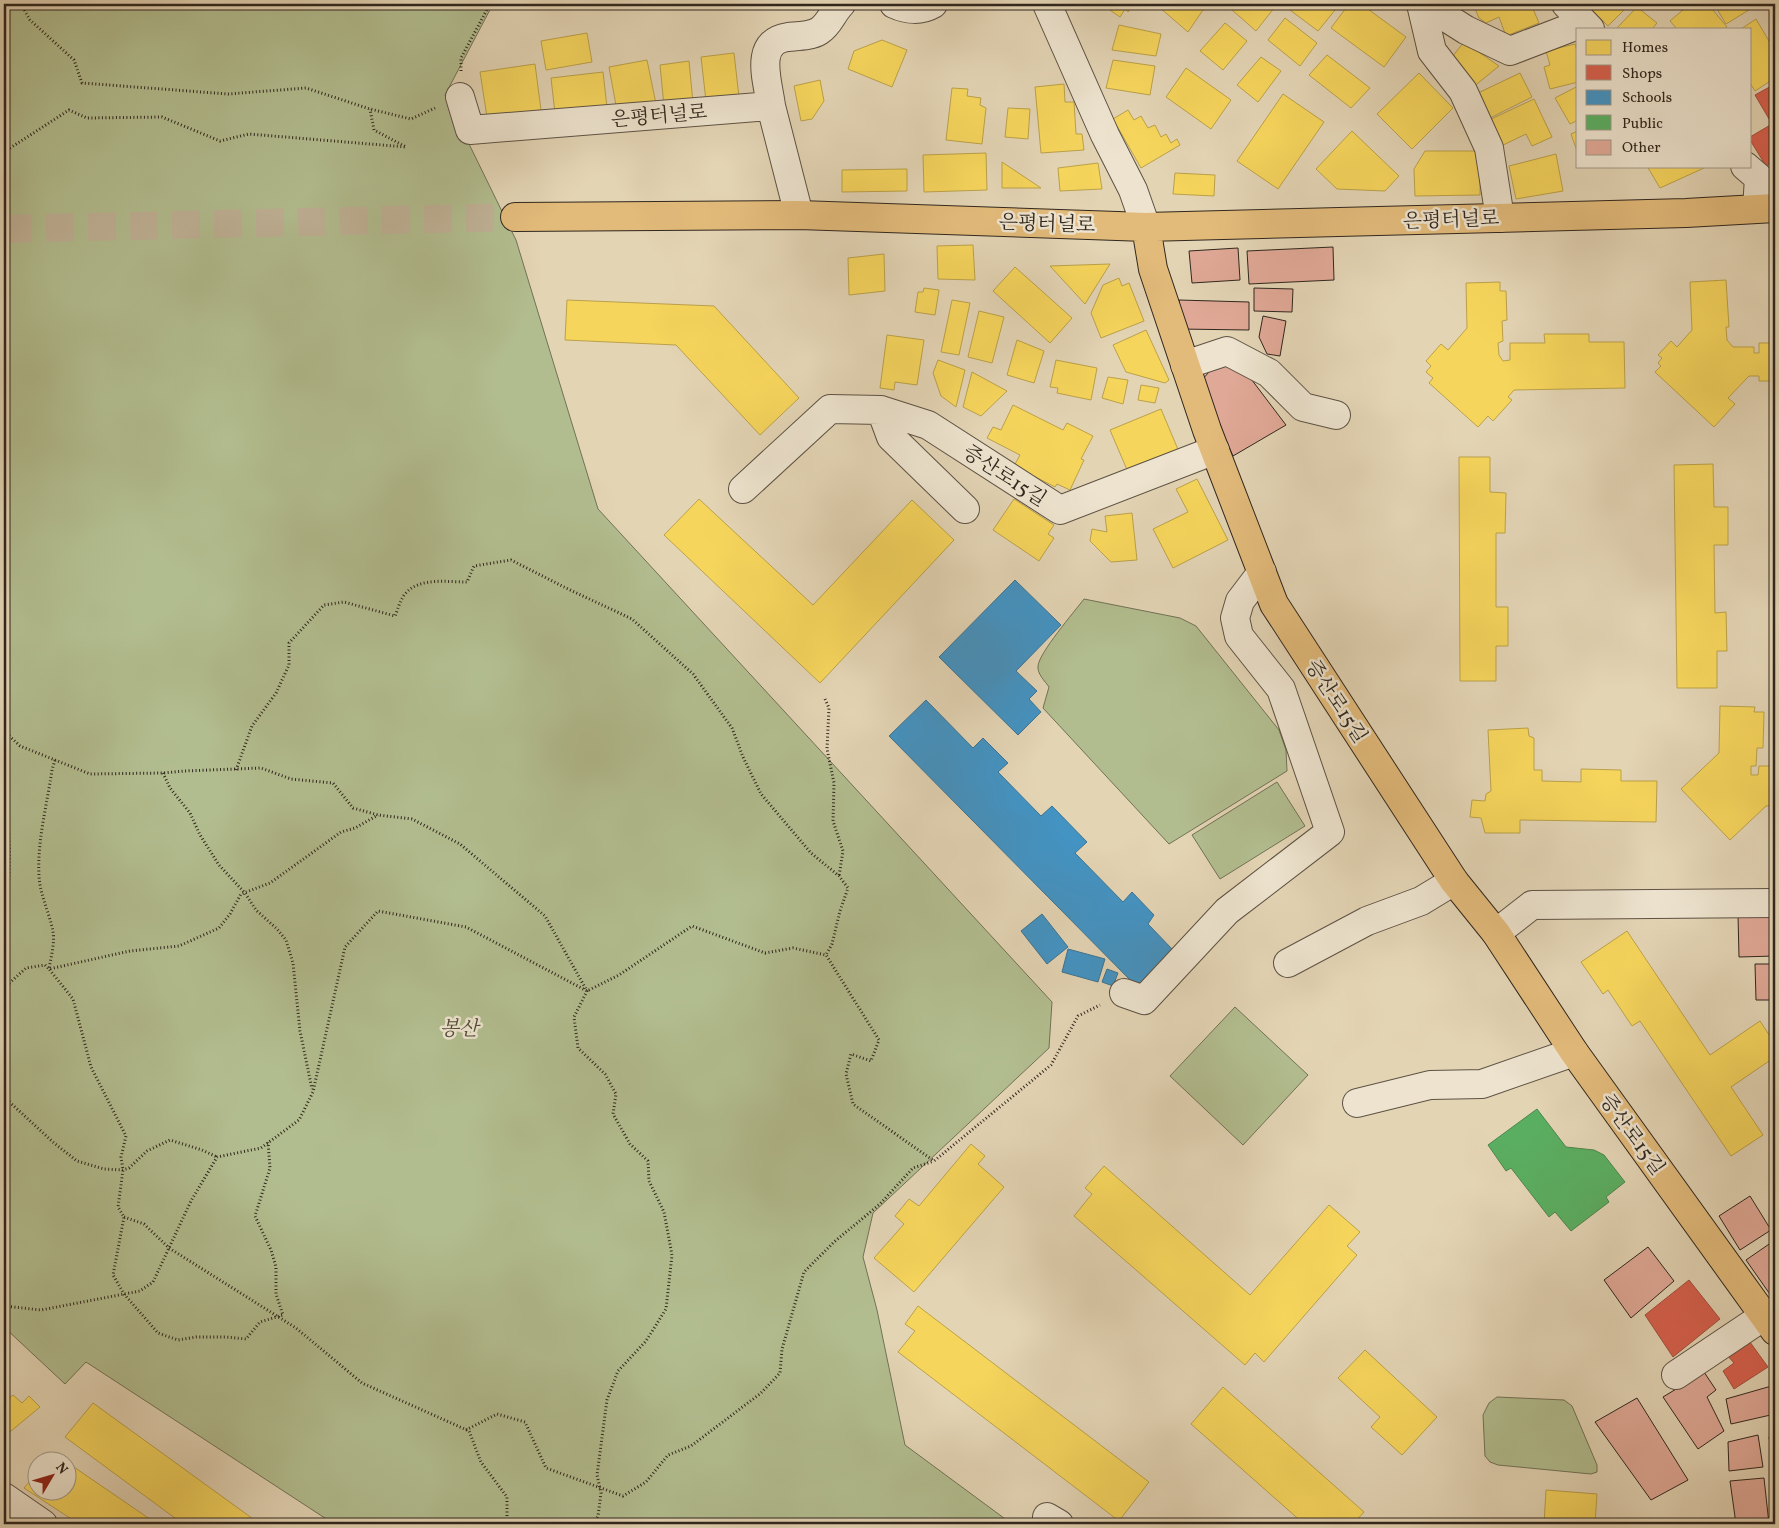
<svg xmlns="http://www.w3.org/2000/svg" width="1779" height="1528" font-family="Vollkorn,'Noto Serif KR',serif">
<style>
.green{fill:#b2bd8f;stroke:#717256}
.homes{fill:#f6d55c;stroke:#bba149}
.shops{fill:#d6604d;stroke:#a44f3f}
.schools{fill:#4393c3;stroke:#3d7392}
.public{fill:#5aae61;stroke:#4d864d}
.building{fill:#e0a896;stroke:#30271e}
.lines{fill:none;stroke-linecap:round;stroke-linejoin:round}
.major-tunnel{stroke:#bfb196;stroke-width:28;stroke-dasharray:28 14;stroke-linecap:butt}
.minor-casing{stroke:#5d5244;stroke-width:30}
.major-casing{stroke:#30271e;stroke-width:30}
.path{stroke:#30271e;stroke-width:3;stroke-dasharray:1 2.5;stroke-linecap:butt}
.minor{stroke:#ede3ce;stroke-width:28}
.major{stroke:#e2ba7a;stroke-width:28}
.labels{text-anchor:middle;stroke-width:5;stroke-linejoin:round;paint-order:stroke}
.street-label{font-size:20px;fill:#30271e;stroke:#ede3ce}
.park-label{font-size:20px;font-style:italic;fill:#504c3a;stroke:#ede3ce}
</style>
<rect width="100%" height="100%" fill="#e3d4b4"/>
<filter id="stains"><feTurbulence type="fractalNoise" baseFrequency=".004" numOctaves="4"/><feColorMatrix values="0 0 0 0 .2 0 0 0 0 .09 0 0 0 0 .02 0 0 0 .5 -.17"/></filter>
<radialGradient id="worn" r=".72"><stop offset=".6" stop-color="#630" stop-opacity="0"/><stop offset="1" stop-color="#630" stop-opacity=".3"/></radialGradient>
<!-- green -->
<path class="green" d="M4 4H493L445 95 516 240 598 509 1052 1002 1049 1048 873 1213 863 1257 877 1310 905 1445 1012 1524H334L86 1362 65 1384 4 1327Z
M1084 599 1180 618 1196 626 1279 730 1286 750 1287 771 1169 844 1043 708 1049 687C1045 681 1037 674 1038 666 1039 653 1074 612 1084 599Z
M1277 782 1305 826 1220 879 1192 835Z
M1235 1007 1308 1075 1243 1145 1170 1076Z
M1497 1397 1564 1400 1572 1406 1597 1465V1472L1591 1474 1498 1465 1490 1462 1485 1456 1483 1415 1489 1403Z"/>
<!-- homes -->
<path class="homes" d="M1101 4H1134L1128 12 1125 9 1120 17Z
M1161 4H1207L1188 32 1159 7Z
M1236 4H1268L1274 8 1256 31 1231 9Z
M1294 4H1340L1318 31 1290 10Z
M1349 4H1361L1406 37 1384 67 1331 28Z
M1467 4H1531L1539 23 1506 36 1499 17 1486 23 1479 18 1473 4Z
M1586 4H1630L1608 26Z
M1690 4H1708L1727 27 1724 29H1677L1670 21Z
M1714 4H1756L1757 5 1726 24Z
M1637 7 1657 23 1652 29H1616Z
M1285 18 1317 43 1300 66 1268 40Z
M1756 19 1775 51V78L1755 91 1750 83V29H1741Z
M1225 23 1247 41 1223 70 1200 51Z
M1119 25 1161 34 1156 56 1112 50Z
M587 33 592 62 546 70 541 41Z
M882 40 907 50 892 87 848 69 854 51Z
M1464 42 1499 66 1472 88 1452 57Z
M1575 44 1578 55V82L1550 89 1544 67 1550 65 1546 51Z
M734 53 739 97 706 101 701 57Z
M1327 55 1370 88 1351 108 1309 75Z
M1261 57 1281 71 1258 102 1237 85Z
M647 60 656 104 617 111 609 67Z
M1113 60 1155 66 1150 95 1106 88Z
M689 61 693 103 664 106 660 65Z
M535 64 541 110 487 117 480 72Z
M1186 68 1231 100 1211 129 1166 97Z
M603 72 607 107 555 113 551 78Z
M1419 73 1453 108 1412 149 1377 114Z
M1520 73 1532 97 1490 118 1478 93Z
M820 80 824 101 812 119 801 121 794 86Z
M1064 84 1065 102H1074L1076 134H1082L1084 150 1041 153 1035 87Z
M1578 86V120L1570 124 1555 98Z
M952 88 968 89 967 96 981 98 980 105 986 108 982 144 946 140Z
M1283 94 1324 122 1278 189 1237 161Z
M1534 99 1552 137 1532 146 1526 134 1501 146 1489 120Z
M1008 108 1030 109 1028 139 1005 137Z
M1128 110 1134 120 1141 116 1148 128 1155 125 1161 137 1166 134 1171 143 1177 139 1180 145 1141 168 1113 119Z
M1352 131 1399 176 1385 191 1337 189 1316 169Z
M1578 131V154L1571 134Z
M1425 151H1480V195L1415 196 1414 169Z
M986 153 987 190 924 192 923 155Z
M1556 154 1563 191 1516 199 1509 166Z
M1002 162 1041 188H1002Z
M1098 163 1102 189 1060 191 1058 168Z
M1647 166H1703L1704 168 1660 188Z
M907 169V191L842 192V170Z
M1175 173 1215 175 1214 196 1173 194Z
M973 245 975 280 938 279 937 246Z
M884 254 885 291 849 295 848 258Z
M1110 264 1085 304 1050 266Z
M1015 267 1072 318 1050 343 993 291Z
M1119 278 1122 286 1129 283 1144 321 1101 338 1091 313 1103 285Z
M1726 280 1729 327H1726L1727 340 1733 347H1754V353H1759V343H1775V381H1759V376H1749L1728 398 1735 404 1714 427 1655 372 1661 366 1658 363 1662 358 1658 355 1671 341 1677 347 1692 330 1690 282Z
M1500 282V291H1506L1507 320 1502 321 1503 341 1498 343 1499 355 1503 361 1510 360V343H1545L1544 334H1589V342H1624L1625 388 1514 390 1508 397 1512 400 1493 421 1488 416 1478 427 1429 383 1433 378 1426 372 1431 366 1426 361 1441 344 1448 350 1467 328 1466 283Z
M924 288 939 290 935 315 915 312 918 292H923Z
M567 300 714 306 799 398 760 435 676 345 565 340Z
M952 300 970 303 959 355 941 352Z
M979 311 1004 317 992 363 968 357Z
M1146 330 1169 380 1165 383 1126 372 1113 345Z
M887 335 924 340 917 385 895 382 894 390 880 388Z
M1017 340 1044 351 1034 383 1007 375Z
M938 360 965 370 956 407 941 396 933 373Z
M1056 360 1097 368 1091 400 1057 393 1058 388 1050 387Z
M972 372 1007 391 981 416 963 407Z
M1108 377 1128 380 1123 404 1102 398Z
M1141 385 1159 388 1155 403 1138 400Z
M1013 405 1063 430 1067 423 1093 436 1081 459 1084 460 1070 490 1057 484 1055 487 1014 466 1020 455 987 438 993 427 1001 430Z
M1161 409 1182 459 1131 479 1110 430Z
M1459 457H1490V492L1506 493 1505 533H1496V607H1508V646H1496V681H1460Z
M1713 464 1714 507H1728V545H1714L1715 613 1726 612 1727 651H1717V688H1677L1674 465Z
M1197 479 1228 540 1173 568 1153 529 1188 512 1176 489Z
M699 499 813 605 912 500 954 540 820 683 664 535Z
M1014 499 1054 525 1048 534 1054 538 1039 561 993 530Z
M1132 513 1137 560 1111 562 1090 541 1092 529 1107 532 1105 516Z
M1720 706 1755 707 1754 712H1764L1763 748H1757L1756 766H1751V775H1758L1759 766H1775V806H1766L1730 840 1681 789 1719 753Z
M1528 728 1529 736 1534 738V770H1542V781L1581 782V769L1621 770V781H1657L1656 822 1520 820V833H1485L1481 818 1470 817 1472 800 1485 801 1486 794 1491 791 1488 730Z
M1627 931 1710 1055 1760 1021 1775 1044V1057L1731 1087 1763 1135 1731 1156 1640 1021 1632 1026 1608 990 1603 994 1581 962Z
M971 1144 985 1156 978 1164 1004 1187 914 1292 874 1258 904 1224 895 1216 909 1199 919 1206Z
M1104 1166 1250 1295 1329 1205 1360 1232 1347 1246 1357 1255 1264 1362 1255 1353 1245 1365 1074 1216 1092 1194 1085 1188Z
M918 1306 1149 1482 1119 1521 898 1352 915 1331 905 1324Z
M1365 1350 1437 1417 1402 1455 1371 1427 1380 1417 1338 1378Z
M1223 1387 1364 1512 1353 1524H1304L1191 1424Z
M4 1394 8 1399 13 1395 22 1403 29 1396 40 1407 5 1436Z
M93 1403 260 1524H183L65 1437Z
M53 1453 64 1460H47Z
M68 1463 157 1524H79L24 1488 38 1472V1490H68Z
M1546 1490 1597 1494 1595 1524H1544Z"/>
<!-- shops -->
<path class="shops" d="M1775 84V161L1766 166 1750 140V137L1772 124 1755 95Z
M1689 1280 1720 1319 1673 1357 1645 1315Z
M1747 1338 1768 1367 1734 1389 1723 1371 1734 1363 1726 1354Z"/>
<!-- schools -->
<path class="schools" d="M1015 580 1061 625 1016 671 1037 691 1029 699 1041 712 1018 735 939 657Z
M926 700 973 748 983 738 1008 763 998 772 1041 816 1052 806 1087 842 1075 853 1123 902 1132 892 1154 915 1148 924 1173 950 1138 988 889 736Z
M1042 914 1068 947 1047 964 1021 931Z
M1068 949 1105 959 1098 982 1062 972Z
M1107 969 1118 973 1113 986 1102 982Z"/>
<!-- public -->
<path class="public" d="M1537 1109 1566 1147 1594 1150 1604 1155 1625 1182 1606 1197 1609 1202 1571 1231 1555 1212 1549 1217 1511 1168 1506 1171 1488 1145Z"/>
<!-- building -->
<path class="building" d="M1333 247 1334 280 1249 284 1247 251Z
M1238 248 1240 280 1192 283 1189 251Z
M1254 288 1293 289 1292 312 1254 311Z
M1179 300 1249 302V330L1179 329Z
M1263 316 1286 321 1280 356 1267 354 1259 337Z
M1218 362 1242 367 1286 425 1233 456 1200 382Z
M1775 913V956L1739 957 1738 915Z
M1755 964H1775V1000H1756Z
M1750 1196 1771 1230 1740 1250 1719 1216Z
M1775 1240V1299L1774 1300 1746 1260Z
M1648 1247 1674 1281 1631 1318 1604 1280Z
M1704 1372 1716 1390 1707 1397 1724 1431 1698 1449 1663 1397Z
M1775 1385V1414L1731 1424 1726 1399Z
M1637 1398 1688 1480 1651 1500 1595 1422Z
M1758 1435 1763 1467 1729 1471 1728 1442Z
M1775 1435V1465H1773L1769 1437Z
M1764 1478 1769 1524H1736L1730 1481Z"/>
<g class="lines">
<!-- major-tunnel -->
<path class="major-tunnel" d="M4 229 515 217"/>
<defs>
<path id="minor" d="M894 4C907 10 921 11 933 4
M1047 4 1105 135 1133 190 1146 227
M1421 4 1432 51 1463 91 1489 148 1500 218
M1425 4 1466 30 1510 51 1583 23
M1566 4 1590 29
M460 97 470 130 771 106 799 215
M771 106C768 81 753 42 788 37 798 36 811 36 819 31 830 24 832 13 841 4
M1745 166 1759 178 1757 208
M1185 365 1227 351 1269 373 1303 407 1336 415
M881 410 891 437 965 509
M743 489 830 409 881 410 928 425 1060 510 1215 450
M1496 933 1532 905 1775 903
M1288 963 1367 921 1421 901 1454 881
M1124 993 1144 1000 1227 911 1330 832 1281 689 1239 636 1235 618 1240 601 1262 572
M1357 1103 1430 1085 1482 1084 1574 1052
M1676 1375 1764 1316 1775 1312
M4 1497 43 1524
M1047 1517 1059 1524"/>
<path id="major" d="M515 217 799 215 1146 227 1686 213 1775 208
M1146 227 1153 269 1207 430 1274 604 1454 881 1496 933 1574 1052 1775 1331"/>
</defs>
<!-- minor casing -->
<use href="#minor" class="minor-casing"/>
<!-- major casing -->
<use href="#major" class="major-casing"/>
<!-- path -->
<path class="path" d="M21 4 30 20 74 60 82 83 228 94 306 88 370 109 411 119 435 108
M461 71V58L490 4
M4 152 69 110 87 118 162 117 220 141 249 134 406 147 374 130 370 109
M825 699 829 708 827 749 834 783 833 821 843 851 839 876
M4 731 20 746 90 774 163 773 184 771 261 768 291 779 333 783 353 808 378 815 412 819 460 844 545 916 587 991 574 1017 578 1048 605 1074 616 1094 613 1114 630 1144 648 1161 649 1181 664 1212 672 1255 666 1309 646 1341 618 1371 607 1400 597 1475 601 1493 598 1516 594 1524
M4 741 7 747 4 764
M55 760 52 770C47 805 37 841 39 876 40 894 48 910 52 927 56 941 51 956 49 969L73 999 91 1067 126 1136 121 1157 123 1170 118 1207 124 1217 113 1275 124 1294 158 1333 178 1340 196 1337H226L246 1339 260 1322 283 1315 276 1294V1267L271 1250 255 1216 270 1168 268 1142
M236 770 252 726 276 693 289 665V643L324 605 344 602 395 616C398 609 400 600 405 594 419 577 447 582 467 582L474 566 511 560 568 589 632 619 693 674 732 728 743 757 761 794 811 853 839 876 848 888 840 911 832 944 826 955
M163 773 170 788 190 813 200 835 219 865 245 893 256 910 277 929 286 940 293 963 300 1031 312 1089
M4 792C12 839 10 887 4 933
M4 988 26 968 45 965 49 969 130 951 179 946 219 928 230 914 241 894 270 883 341 832 355 828 378 815
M4 1097 54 1143 77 1161 104 1169 123 1170 129 1168 147 1151 170 1140 202 1150 217 1157
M124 1217 144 1224 169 1248 296 1328 362 1383 469 1431 481 1462 507 1497V1524
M4 1306 41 1310 140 1291 153 1282 191 1201 217 1157 261 1148 299 1120 313 1092 345 947 378 911 466 927 587 991 619 975 692 926 765 953 793 948 826 955 879 1040 871 1061 851 1054 846 1074 853 1104 934 1161 1051 1065 1078 1016 1100 1005
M466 1430 497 1414 525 1422 546 1468 623 1496 646 1482 668 1455 691 1446 761 1393 780 1373 782 1349 804 1272 834 1242 880 1204 913 1168 934 1161"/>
<!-- minor -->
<use href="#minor" class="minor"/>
<!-- major -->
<use href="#major" class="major"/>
</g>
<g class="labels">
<!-- street labels -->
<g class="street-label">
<text transform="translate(659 115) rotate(-5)" y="7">은평터널로</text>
<text transform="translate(1451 219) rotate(-2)" y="7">은평터널로</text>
<text transform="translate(1047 223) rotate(2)" y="7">은평터널로</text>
<text transform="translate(1005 475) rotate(33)" y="7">증산로15길</text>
<text transform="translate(1337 701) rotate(57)" y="7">증산로15길</text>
<text transform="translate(1633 1134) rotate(54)" y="7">증산로15길</text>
</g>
<!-- park labels -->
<g class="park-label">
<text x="459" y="1035">봉산</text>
</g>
</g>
<!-- margin -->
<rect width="1779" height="1528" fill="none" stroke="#e3d4b4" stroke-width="20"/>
<rect x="5" y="5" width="1769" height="1518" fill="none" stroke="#30271e" stroke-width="2.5"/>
<rect x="10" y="10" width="1759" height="1508" fill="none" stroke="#30271e"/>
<!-- legend -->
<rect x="1576" y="28" width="175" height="140" fill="#ede3ce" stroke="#a19888"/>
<rect x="1586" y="40" width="25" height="15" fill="#f6d55c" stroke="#a19888"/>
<text x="1622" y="52" font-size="15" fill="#30271e">Homes</text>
<rect x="1586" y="65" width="25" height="15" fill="#d6604d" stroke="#a19888"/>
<text x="1622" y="78" font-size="15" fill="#30271e">Shops</text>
<rect x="1586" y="90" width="25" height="15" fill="#4393c3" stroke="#a19888"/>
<text x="1622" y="102" font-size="15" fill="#30271e">Schools</text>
<rect x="1586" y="115" width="25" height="15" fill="#5aae61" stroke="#a19888"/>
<text x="1622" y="128" font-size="15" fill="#30271e">Public</text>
<rect x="1586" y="140" width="25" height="15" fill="#e0a896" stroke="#a19888"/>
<text x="1622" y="152" font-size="15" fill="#30271e">Other</text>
<!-- north arrow -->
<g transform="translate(52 1476) rotate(52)"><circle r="24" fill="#ede3ce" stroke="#a19888"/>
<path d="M0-4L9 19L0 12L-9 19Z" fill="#8f2418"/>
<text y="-8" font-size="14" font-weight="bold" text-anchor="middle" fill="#30271e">N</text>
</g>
<rect width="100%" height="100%" filter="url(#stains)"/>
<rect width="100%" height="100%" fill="url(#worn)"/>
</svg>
